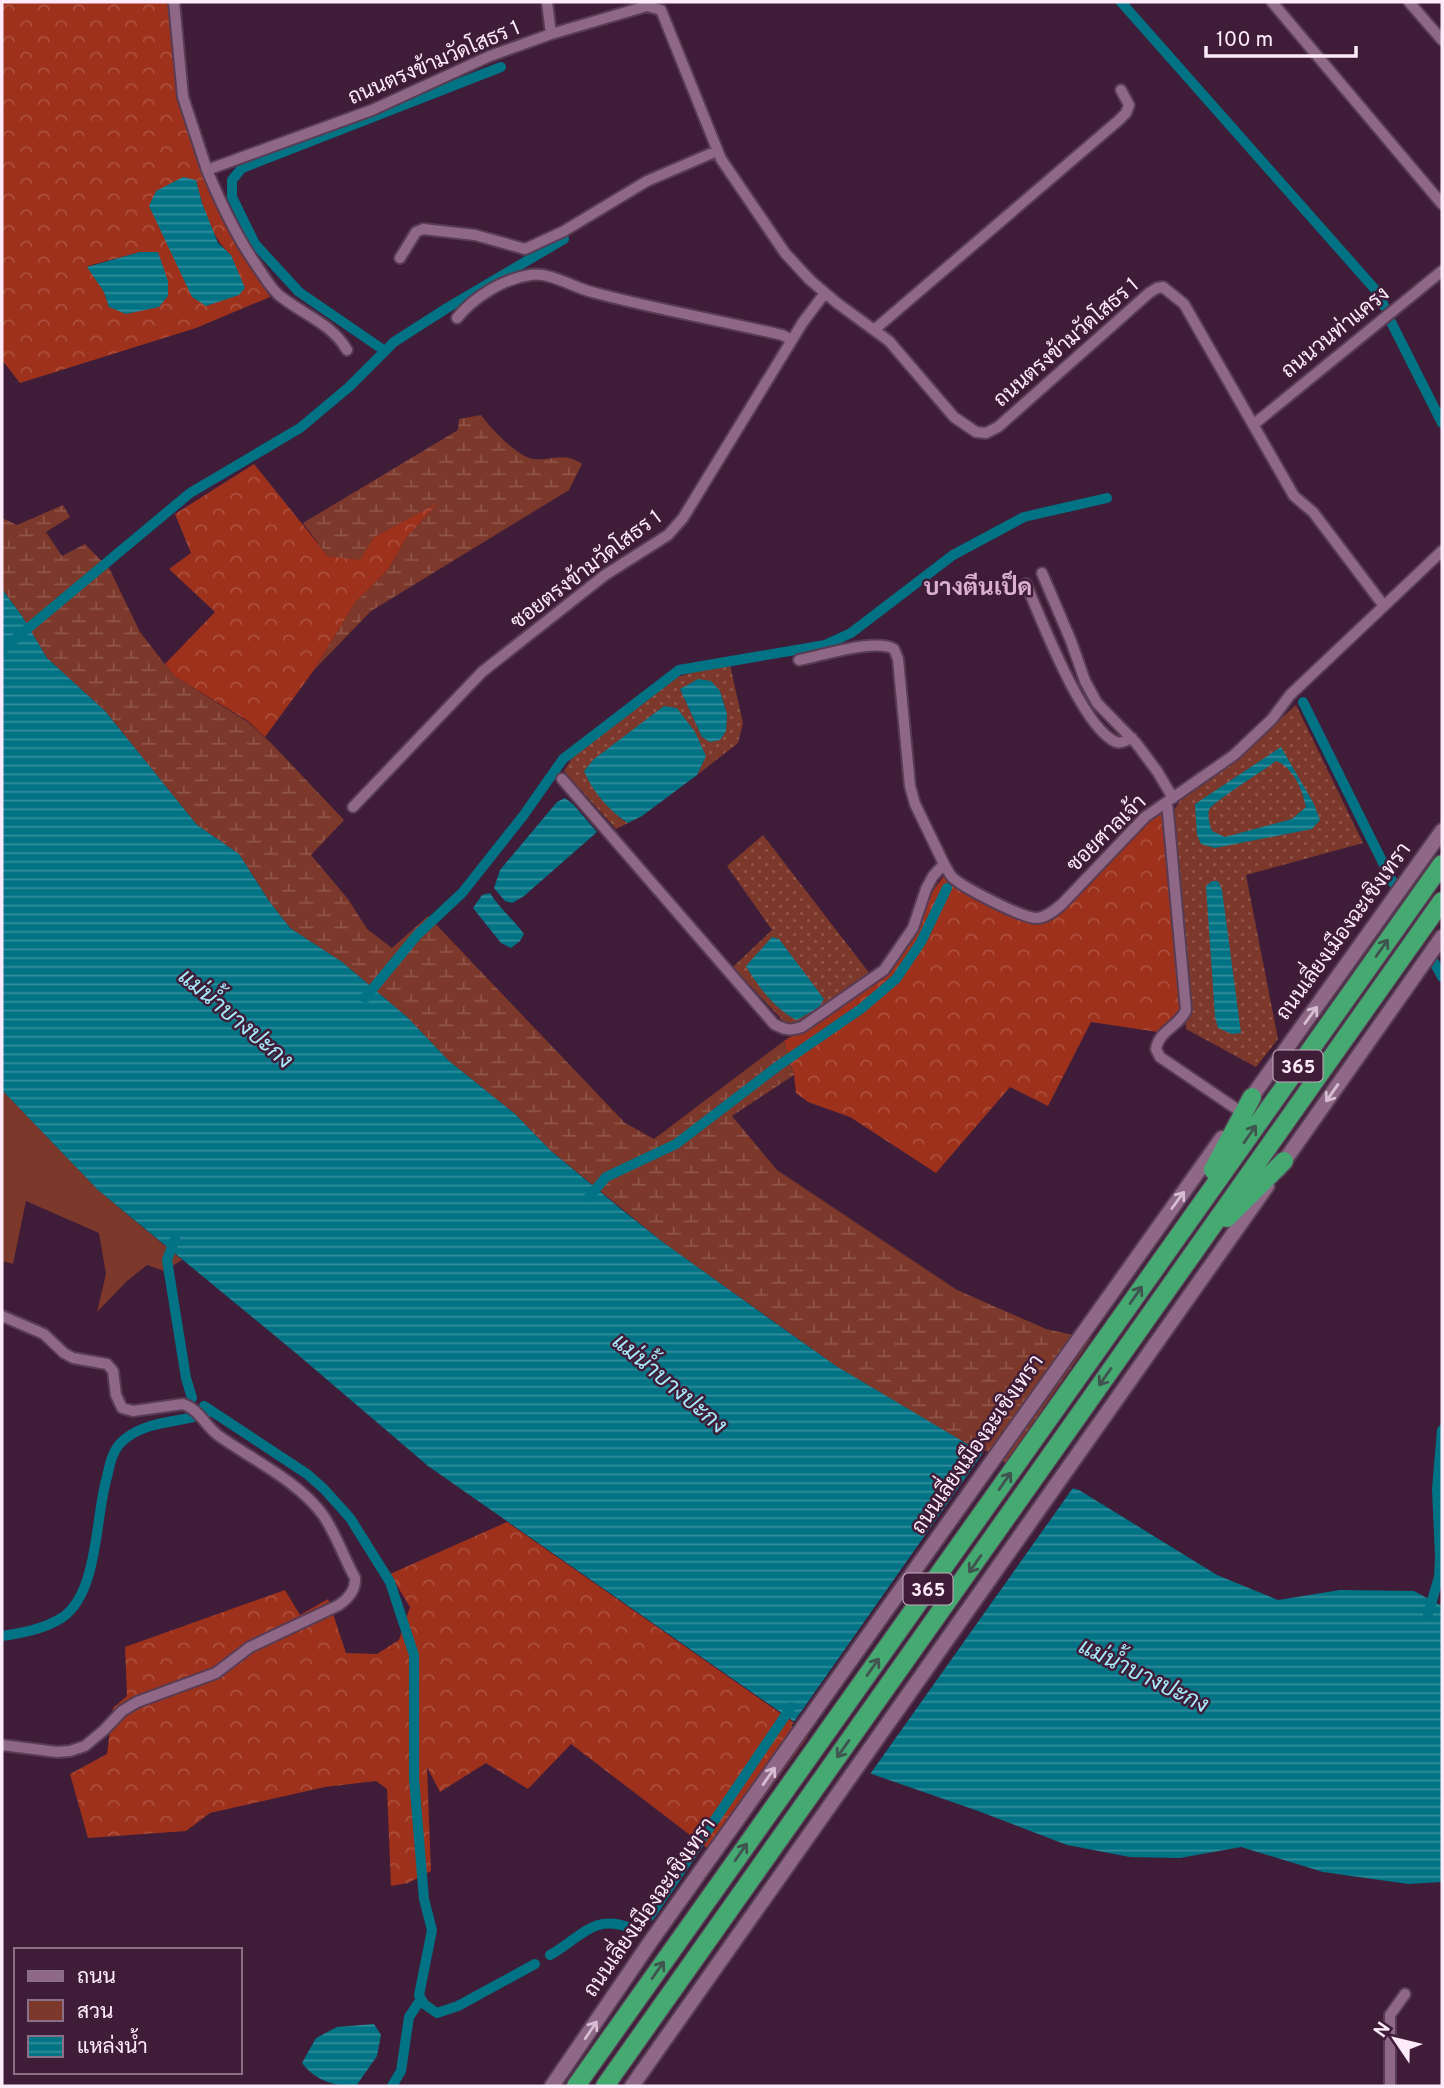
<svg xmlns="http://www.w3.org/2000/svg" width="1444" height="2088" font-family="Overpass,Sarabun,sans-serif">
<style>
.grass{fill:url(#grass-dots);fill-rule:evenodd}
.forest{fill:url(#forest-crowns);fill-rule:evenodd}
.wetland{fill:url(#wetland-marsh)}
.park{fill:#7c382a}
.water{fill:url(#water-rules);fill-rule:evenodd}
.pier{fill:#3f1d39}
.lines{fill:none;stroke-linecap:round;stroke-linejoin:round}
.canal{stroke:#017384;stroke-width:10}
.minor-casing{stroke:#583c54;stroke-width:14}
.secondary-casing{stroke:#583c54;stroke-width:18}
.trunk-casing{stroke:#583c54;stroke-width:21}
.minor{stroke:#8f6887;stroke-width:10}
.secondary{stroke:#8f6887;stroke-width:14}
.trunk{stroke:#44aa72;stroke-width:18}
.oneway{stroke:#415550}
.oneway2{stroke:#d6bdd1}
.labels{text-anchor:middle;stroke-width:5;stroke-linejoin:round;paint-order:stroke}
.shield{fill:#3f1d39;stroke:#c4adbf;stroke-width:2}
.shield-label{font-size:19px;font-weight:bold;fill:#fdebf9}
.street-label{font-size:21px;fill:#fdebf9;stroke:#3f1d39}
.water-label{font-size:23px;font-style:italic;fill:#a6eafa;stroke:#3f1d39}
.quarter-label{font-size:24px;font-weight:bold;fill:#dbb0d2;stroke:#3f1d39}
</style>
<defs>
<pattern id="grass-dots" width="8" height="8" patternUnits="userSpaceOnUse" patternTransform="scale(1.75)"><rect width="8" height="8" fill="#7c382a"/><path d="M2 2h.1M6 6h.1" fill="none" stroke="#90554a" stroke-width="1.8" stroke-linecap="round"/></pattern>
<pattern id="forest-crowns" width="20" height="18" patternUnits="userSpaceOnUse" patternTransform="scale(1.75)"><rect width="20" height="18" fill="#9e311b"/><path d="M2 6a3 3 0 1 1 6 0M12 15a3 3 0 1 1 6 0" fill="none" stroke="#ac4f3d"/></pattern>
<pattern id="wetland-marsh" width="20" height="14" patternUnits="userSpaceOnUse" patternTransform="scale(1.75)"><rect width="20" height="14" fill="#7c382a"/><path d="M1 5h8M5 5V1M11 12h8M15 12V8" fill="none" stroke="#90554a"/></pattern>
<pattern id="water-rules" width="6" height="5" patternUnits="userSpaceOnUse" patternTransform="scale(1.75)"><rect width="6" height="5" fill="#017384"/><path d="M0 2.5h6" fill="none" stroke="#348e9c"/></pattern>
</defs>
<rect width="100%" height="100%" fill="#3f1d39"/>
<!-- grass -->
<path class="grass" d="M730 665 743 723 738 743 697 775 706 756 618 817 628 823 616 829 564 771 574 755 670 679 705 669ZM680 689 720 691 727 714 726 731 702 737Z
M1296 705 1363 843 1246 875 1278 1039 1256 1067 1186 1029 1174 810 1180 801 1233 761Z
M763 835 870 974 803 1022 792 1026 785 1023 733 967 772 930 727 866Z"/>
<!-- forest -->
<path class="forest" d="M2 2H168L197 160 270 297 196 328 20 383 2 360ZM196 180C203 208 210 236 231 255L156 191ZM140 252 109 307 104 292 88 266Z
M254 464 328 556 360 559 374 537 440 501 407 537 388 570 355 603 314 670 265 737 248 721 174 676 165 664 215 612 169 569 191 553 175 514Z
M1164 811 1181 1008 1171 1034 1091 1022 1048 1106 1010 1087 936 1173 850 1117 808 1102 796 1093 794 1075 784 1041 889 972 934 889 944 876 1006 912 1043 922 1058 912 1156 815Z
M507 1522 810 1734 720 1858 571 1744 528 1789 486 1763 440 1792 427 1767 431 1871 408 1883 391 1886 387 1789 376 1781 325 1787 210 1813 186 1831 88 1838 70 1774 107 1754 113 1708 127 1696 125 1647 285 1590 300 1615 328 1599 346 1653 377 1654 399 1640 410 1607 390 1574Z"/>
<!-- wetland -->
<path class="wetland" d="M481 415C490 428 518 457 533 459 552 461 564 451 582 464L569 490 371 611 314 670 355 603 388 570 407 537 438 503 374 537 360 560 328 556 303 523 458 430 459 419Z
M63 505 70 517 46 532 62 556 85 544 110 570 140 632 174 676 248 722 272 744 344 820 311 855 348 899 367 929 392 948 428 916 625 1123 654 1139 784 1041 794 1075 732 1116 777 1170 957 1290 1046 1329 1091 1339 1004 1465 910 1411 836 1366 664 1243 551 1151 515 1114 449 1061 407 1017 342 962 290 928 269 901 239 854 197 825 105 711 47 658 22 616 2 589V518L17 525Z"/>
<!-- park -->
<path class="park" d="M2 1090 98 1190 182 1260 164 1271 147 1265 127 1281 97 1312 106 1274 99 1233 26 1201 13 1264 2 1261Z"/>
<!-- water -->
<path class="water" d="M183 177 196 180 202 203 218 243 231 255 245 288 239 295 206 306 192 297 149 206 156 191Z
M140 252H158L168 281V296L159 307 126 314 109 307 104 292 87 267Z
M2 589 22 616 47 658 105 711 197 825 239 854 269 901 290 928 342 962 407 1017 449 1061 515 1114 551 1151 621 1209 664 1243 767 1317 836 1366 1016 1473 1079 1490 1217 1575 1278 1600 1340 1590 1414 1591 1442 1606V1882L1408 1884 1323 1872 1241 1847 1180 1858 1130 1857 1067 1845 981 1812 866 1772 428 1466 297 1354 98 1190 2 1090Z
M698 679 711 681 720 691 727 714 726 731 720 740 710 742 702 737 680 689Z
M664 706 677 708 695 732 706 756 697 775 642 816 628 823C608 810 593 792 584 771L594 759Z
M1281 747 1314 804 1320 820 1312 829 1215 848 1201 844 1197 835 1195 804ZM1276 761C1294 768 1302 789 1306 807L1292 819 1225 837 1212 831C1210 825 1207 816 1209 810 1212 802 1265 770 1276 761Z
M565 798 573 804 597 832 524 896 512 903 505 901 494 888 500 870 557 802Z
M1212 881H1218L1222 890 1241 1033 1232 1034 1218 1028 1215 1017 1206 886Z
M490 893C500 909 513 919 524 934L520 941 511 948 501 943 473 908 482 895Z
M772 937 779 939 824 999 819 1007 797 1020C776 1011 757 985 746 966Z
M374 2024 381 2035 377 2056 356 2086C333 2086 316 2081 302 2063L316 2038 337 2027Z"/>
<!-- pier -->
<path class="pier" d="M985 1450 1017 1470 1075 1485 868 1777 791 1726Z"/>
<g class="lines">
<!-- canal -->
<path class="canal" d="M1121 2 1380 295 1384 306
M1391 322 1442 423
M385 351 299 292 255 244 232 197V180L242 168 501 67
M2 650 190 493 300 428 349 387 394 342 447 308 564 239
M1303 702 1393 883
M1433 960 1442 977
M365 998 417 935 462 893 523 816 563 759 679 670 825 645 851 633 953 555 1024 517 1107 498
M589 1197 606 1177 676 1144 778 1066 862 1008 896 979 921 942 947 888
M175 1239 167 1260 186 1378 192 1398
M204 1406 307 1474 324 1489 350 1518 390 1582 414 1655V1779L424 1899 432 1930 419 1995 424 2004 437 2013 458 2006 535 1964
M1428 1614 1439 1577 1440 1558 1437 1489 1442 1430
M2 1636C22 1633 45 1629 63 1617 99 1591 95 1516 107 1477 110 1463 113 1448 125 1439 146 1421 180 1422 206 1414
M650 1916 791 1707
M550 1955C581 1938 593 1912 633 1929
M392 2086 401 2071 409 2017 421 1999"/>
<defs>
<path id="minor" d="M174 2 183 97 207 170 372 110 490 56 551 34 647 6 661 10 721 159 785 253 810 280 837 303 889 341 954 417 976 432 986 433 998 427 1149 293 1157 288 1163 287 1184 304 1294 496 1313 512 1384 606 1290 695 1272 719 1234 755 1145 817 1062 904C1055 910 1047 917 1038 918 1023 919 965 888 953 878 949 874 947 869 944 864L915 804 910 786 898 659 894 649C875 638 821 656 799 660
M547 2 551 34
M1272 2 1442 204
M1409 2 1442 40
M207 170C221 204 236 236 257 266 264 276 271 289 280 296 304 315 331 323 347 350
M400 258 416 232 423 229 475 235 525 249 564 231 647 181 717 151
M457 318C474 297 503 279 530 275 551 272 572 287 592 292 654 309 719 320 782 335L792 340
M874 330 1119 120 1126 113 1129 105 1121 90
M1253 425 1442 271
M1042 573 1071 641 1085 681 1097 703 1136 743 1157 771 1173 798
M1026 584C1041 618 1082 728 1116 742 1121 744 1127 740 1132 738
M1384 606 1442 551
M562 779 774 1024C785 1030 790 1031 802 1027L884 970 913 928 926 889 933 876 944 864
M1167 802 1186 1010C1179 1027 1159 1030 1156 1049L1160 1057 1241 1112
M353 807 482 672 605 575 668 535 683 518 803 322 825 293
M2 1316 44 1334 64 1353 73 1358 107 1364 113 1371 116 1395 122 1408 133 1411 183 1404C199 1409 206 1427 219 1436 253 1460 298 1481 323 1515 336 1534 344 1558 355 1578 356 1590 349 1598 339 1605L250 1647 216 1673 137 1702 122 1711 104 1730 85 1746 70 1751 57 1752 2 1745
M1390 2086V2015L1405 1994"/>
<path id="secondary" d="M1246 1105 1442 831
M1278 1170 1442 937
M552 2086 651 1941 1222 1138
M632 2086 1267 1186"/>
<path id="trunk" d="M1213 1170 1252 1097
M1227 1218 1284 1161
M576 2086 1442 864
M605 2086 1442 901"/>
</defs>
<!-- minor casing -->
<use href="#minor" class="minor-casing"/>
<!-- secondary casing -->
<use href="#secondary" class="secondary-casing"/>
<!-- trunk casing -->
<use href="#trunk" class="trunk-casing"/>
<!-- minor -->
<use href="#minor" class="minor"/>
<!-- secondary -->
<use href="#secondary" class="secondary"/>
<!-- trunk -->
<use href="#trunk" class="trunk"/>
</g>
<!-- one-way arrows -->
<defs><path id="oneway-shaft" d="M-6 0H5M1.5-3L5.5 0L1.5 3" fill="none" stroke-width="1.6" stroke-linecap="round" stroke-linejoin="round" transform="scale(1.75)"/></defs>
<g class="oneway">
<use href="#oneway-shaft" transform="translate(1382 948) rotate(-55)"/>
<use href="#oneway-shaft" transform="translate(1250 1134) rotate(-55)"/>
<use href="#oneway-shaft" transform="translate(1136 1295) rotate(-55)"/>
<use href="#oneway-shaft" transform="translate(1105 1377) rotate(125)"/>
<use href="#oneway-shaft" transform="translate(1005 1481) rotate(-55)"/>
<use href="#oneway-shaft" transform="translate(975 1564) rotate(125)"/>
<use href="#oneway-shaft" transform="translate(873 1667) rotate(-55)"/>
<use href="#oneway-shaft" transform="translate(843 1749) rotate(125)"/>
<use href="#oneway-shaft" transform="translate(741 1852) rotate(-55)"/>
<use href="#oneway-shaft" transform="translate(658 1970) rotate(-55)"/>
</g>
<g class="oneway2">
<use href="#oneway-shaft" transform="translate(1311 1015) rotate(-54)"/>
<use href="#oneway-shaft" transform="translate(1332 1093) rotate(125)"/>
<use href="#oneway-shaft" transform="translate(1178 1200) rotate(-54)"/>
<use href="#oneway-shaft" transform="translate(769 1776) rotate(-55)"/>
<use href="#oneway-shaft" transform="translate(591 2030) rotate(-56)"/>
</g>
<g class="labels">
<!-- shield labels -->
<g class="shield">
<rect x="1273.5" y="1050.5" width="49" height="31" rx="5"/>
<rect x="903.5" y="1573.5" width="49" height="31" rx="5"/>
</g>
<g class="shield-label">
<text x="1298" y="1073">365</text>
<text x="928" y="1596">365</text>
</g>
<!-- street labels -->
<g class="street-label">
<text transform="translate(434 62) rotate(-23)" y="7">ถนนตรงข้ามวัดโสธร 1</text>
<text transform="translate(1335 332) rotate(-39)" y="7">ถนนวนท่าแครง</text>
<text transform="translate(1066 342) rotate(-41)" y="7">ถนนตรงข้ามวัดโสธร 1</text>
<text transform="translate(586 569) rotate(-37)" y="7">ซอยตรงข้ามวัดโสธร 1</text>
<text transform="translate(1106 833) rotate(-44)" y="7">ซอยศาลเจ้า</text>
<text transform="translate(1343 931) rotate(-54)" y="7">ถนนเลี่ยงเมืองฉะเชิงเทรา</text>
<text transform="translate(977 1444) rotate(-55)" y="7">ถนนเลี่ยงเมืองฉะเชิงเทรา</text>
<text transform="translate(649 1907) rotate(-55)" y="7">ถนนเลี่ยงเมืองฉะเชิงเทรา</text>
</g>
<!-- water labels -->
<g class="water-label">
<text transform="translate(236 1018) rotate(40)" y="8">แม่น้ำบางปะกง</text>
<text transform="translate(670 1383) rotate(40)" y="8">แม่น้ำบางปะกง</text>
<text transform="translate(1144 1675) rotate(26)" y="8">แม่น้ำบางปะกง</text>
</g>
<!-- quarter labels -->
<g class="quarter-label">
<text x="978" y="595">บางตีนเป็ด</text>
</g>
</g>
<!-- border -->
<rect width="1444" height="2088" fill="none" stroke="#fdebf9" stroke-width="7"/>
<!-- legend -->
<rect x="14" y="1948" width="228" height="126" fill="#3f1d39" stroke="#8b6f86" stroke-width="2"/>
<rect x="28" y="1971" width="35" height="10" fill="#8f6887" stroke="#8b6f86" stroke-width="2"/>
<text x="77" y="1983" font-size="21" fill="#fdebf9">ถนน</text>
<rect x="28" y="2000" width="35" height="21" fill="#7c382a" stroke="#8b6f86" stroke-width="2"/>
<text x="77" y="2018" font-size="21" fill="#fdebf9">สวน</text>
<rect x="28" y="2036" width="35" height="21" fill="url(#water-rules)" stroke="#8b6f86" stroke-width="2"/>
<text x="77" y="2053" font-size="21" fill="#fdebf9">แหล่งน้ำ</text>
<!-- north arrow -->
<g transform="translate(1395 2039) rotate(305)" stroke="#3f1d39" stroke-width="5" paint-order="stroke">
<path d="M0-5L12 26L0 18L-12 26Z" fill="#fdebf9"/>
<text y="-10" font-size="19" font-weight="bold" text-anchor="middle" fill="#fdebf9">N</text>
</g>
<!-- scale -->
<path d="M1206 46v10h150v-10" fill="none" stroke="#fdebf9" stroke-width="3.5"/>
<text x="1216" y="46" font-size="21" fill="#fdebf9" stroke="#3f1d39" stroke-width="5" paint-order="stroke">100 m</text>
</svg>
